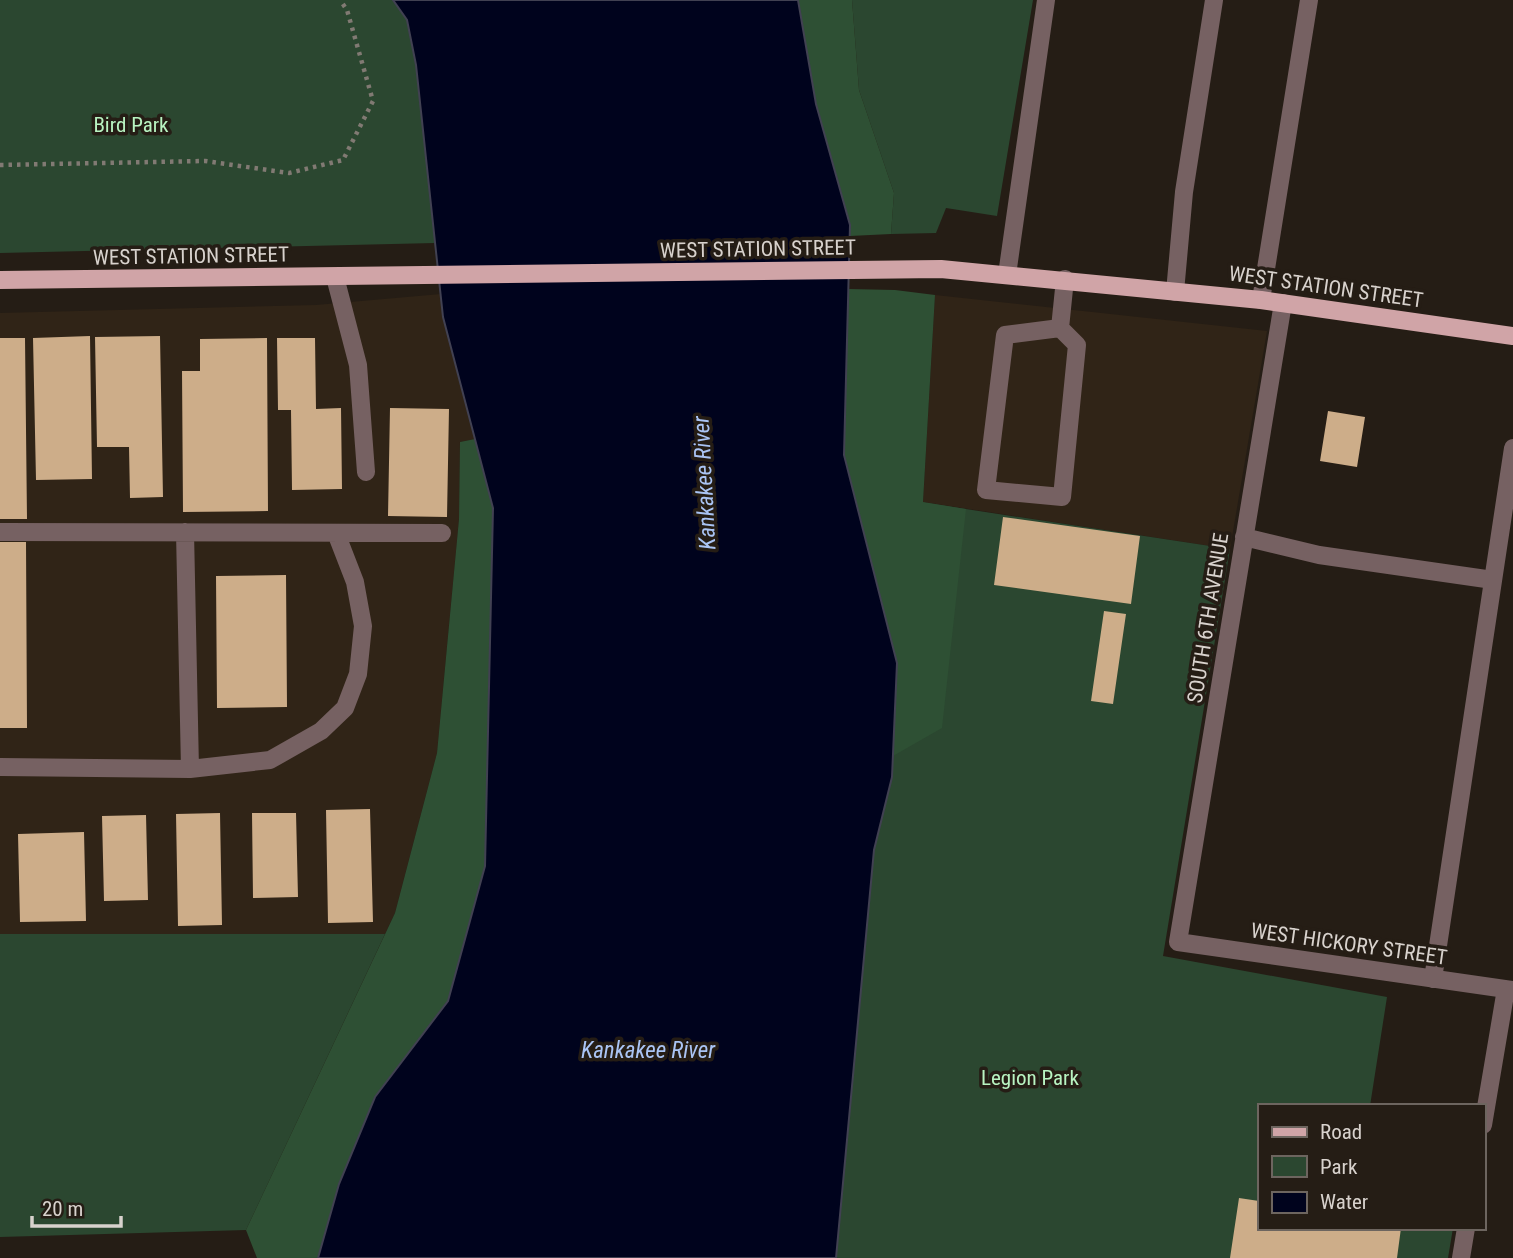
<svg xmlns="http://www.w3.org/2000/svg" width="1513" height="1258" font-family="'Roboto Condensed',sans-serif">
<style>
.built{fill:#302417}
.green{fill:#2b4730}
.forest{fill:#2e5034}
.water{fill:#00031d;stroke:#414152;stroke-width:2}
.building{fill:#cdad89}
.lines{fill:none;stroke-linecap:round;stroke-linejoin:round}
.path{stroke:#817a73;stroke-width:4.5;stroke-dasharray:3.5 5;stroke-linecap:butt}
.minor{stroke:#766162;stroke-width:18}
.major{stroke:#d0a4a7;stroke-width:18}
.labels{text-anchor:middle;stroke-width:7;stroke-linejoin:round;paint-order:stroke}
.park-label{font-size:21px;fill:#b8f3c1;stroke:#251d15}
.street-label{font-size:21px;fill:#d8d2cd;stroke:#251d15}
.water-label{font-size:23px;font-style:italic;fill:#aac4f4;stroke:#251d15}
</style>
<rect width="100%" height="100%" fill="#251d15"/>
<!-- built -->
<path class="built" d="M441 294 443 317 475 439 460 442 459 519 437 753 395 913 385 934H0V313L316 305Z
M935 295 1267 331 1230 549 923 502Z"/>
<!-- green -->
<path class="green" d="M0 0H393L407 20 416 65 435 243 0 253Z
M852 0H1033L997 216 946 208 936 233 891 234 894 193 859 90Z
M900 499 1230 549 1163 956 1387 997 1370 1106H1259V1228H1453L1448 1258H831L874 850 892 777Z
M0 934H385L246 1230 0 1237Z"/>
<!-- forest -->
<path class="forest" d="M798 0H852L859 90 894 193 891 234 850 236V225L816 104Z
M848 289 895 290 935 295 923 502 966 509 942 728 893 756 897 663 844 455Z
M475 439 493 508 485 866 448 1001 375 1097 339 1184 318 1258H257L246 1230 395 913 437 753 459 519 460 442Z"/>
<!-- water -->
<path class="water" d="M393 0H798L816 104 850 225 844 455 897 663 892 777 874 850 836 1258H318L339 1184 375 1097 448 1001 485 866 493 508 443 317 416 65 407 20Z"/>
<!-- building -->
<path class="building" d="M90 336 92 479 36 480 33 338Z
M160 336 163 497 130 498 129 447H97L95 337Z
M0 338H25L27 519H0Z
M267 338 268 511 183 512 182 371H200V339Z
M277 338H315L316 409 341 408 342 489 292 490 291 410H278Z
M390 408 449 409 447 517 388 516Z
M1328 411 1365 417 1357 467 1320 461Z
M1003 517 1140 536 1131 604 994 585Z
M0 542H26L27 728H0Z
M286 575 287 707 217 708 216 576Z
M1104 611 1126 614 1113 704 1091 701Z
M370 809 373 922 328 923 326 810Z
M220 813 222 925 178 926 176 814Z
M252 813H296L298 897 253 898Z
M146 815 148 900 104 901 102 816Z
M84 832 86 921 20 922 18 834Z
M1239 1198 1259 1201V1228H1401L1397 1258H1230Z"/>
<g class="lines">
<!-- path -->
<path class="path" d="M0 165 205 161 289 173 343 160 373 101 347 10 340 0"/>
<!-- minor -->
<path class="minor" d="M1007 275 1046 0
M335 277 358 365 366 472
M1175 292 1184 192 1214 0
M1261 300 1309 0
M1283 303 1178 942 1513 990
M1060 328 1077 345 1062 497 986 490 1005 335Z
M1060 328 1065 279
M0 532 442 533
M185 532 190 769
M1244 537 1319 555 1493 580
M0 767 190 769 270 760 321 731 345 708 358 674 363 626 355 582 336 533
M1433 979 1513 448
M1483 1125 1506 989
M1461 1258 1466 1228"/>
<!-- major -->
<path class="major" d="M0 280 941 269 1261 300 1513 336"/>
</g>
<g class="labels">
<!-- park labels -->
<g class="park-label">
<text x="131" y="132">Bird Park</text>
<text x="1030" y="1085">Legion Park</text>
</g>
<!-- street labels -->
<g class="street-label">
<text transform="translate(758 249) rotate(-1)" y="7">WEST STATION STREET</text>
<text transform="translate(191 256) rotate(-1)" y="7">WEST STATION STREET</text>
<text transform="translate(1326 287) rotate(8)" y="7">WEST STATION STREET</text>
<text transform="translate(1208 618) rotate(-81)" y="7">SOUTH 6TH AVENUE</text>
<text transform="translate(1349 944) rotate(8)" y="7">WEST HICKORY STREET</text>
</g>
<!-- water labels -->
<g class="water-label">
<text transform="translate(704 483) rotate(-93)" y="8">Kankakee River</text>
<text x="648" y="1058">Kankakee River</text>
</g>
</g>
<!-- legend -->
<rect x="1258" y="1104" width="228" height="126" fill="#251d15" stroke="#6d655f" stroke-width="2"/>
<rect x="1272" y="1127" width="35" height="10" fill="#d0a4a7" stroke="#6d655f" stroke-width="2"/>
<text x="1320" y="1139" font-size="21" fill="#d8d2cd">Road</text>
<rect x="1272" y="1156" width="35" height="21" fill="#2b4730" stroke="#6d655f" stroke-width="2"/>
<text x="1320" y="1174" font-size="21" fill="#d8d2cd">Park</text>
<rect x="1272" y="1192" width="35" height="21" fill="#00031d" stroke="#6d655f" stroke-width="2"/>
<text x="1320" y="1209" font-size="21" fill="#d8d2cd">Water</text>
<!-- scale -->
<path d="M32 1216v10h89v-10" fill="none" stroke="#d8d2cd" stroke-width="3.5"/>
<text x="42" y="1216" font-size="21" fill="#d8d2cd" stroke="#251d15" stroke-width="5" paint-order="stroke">20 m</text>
</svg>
